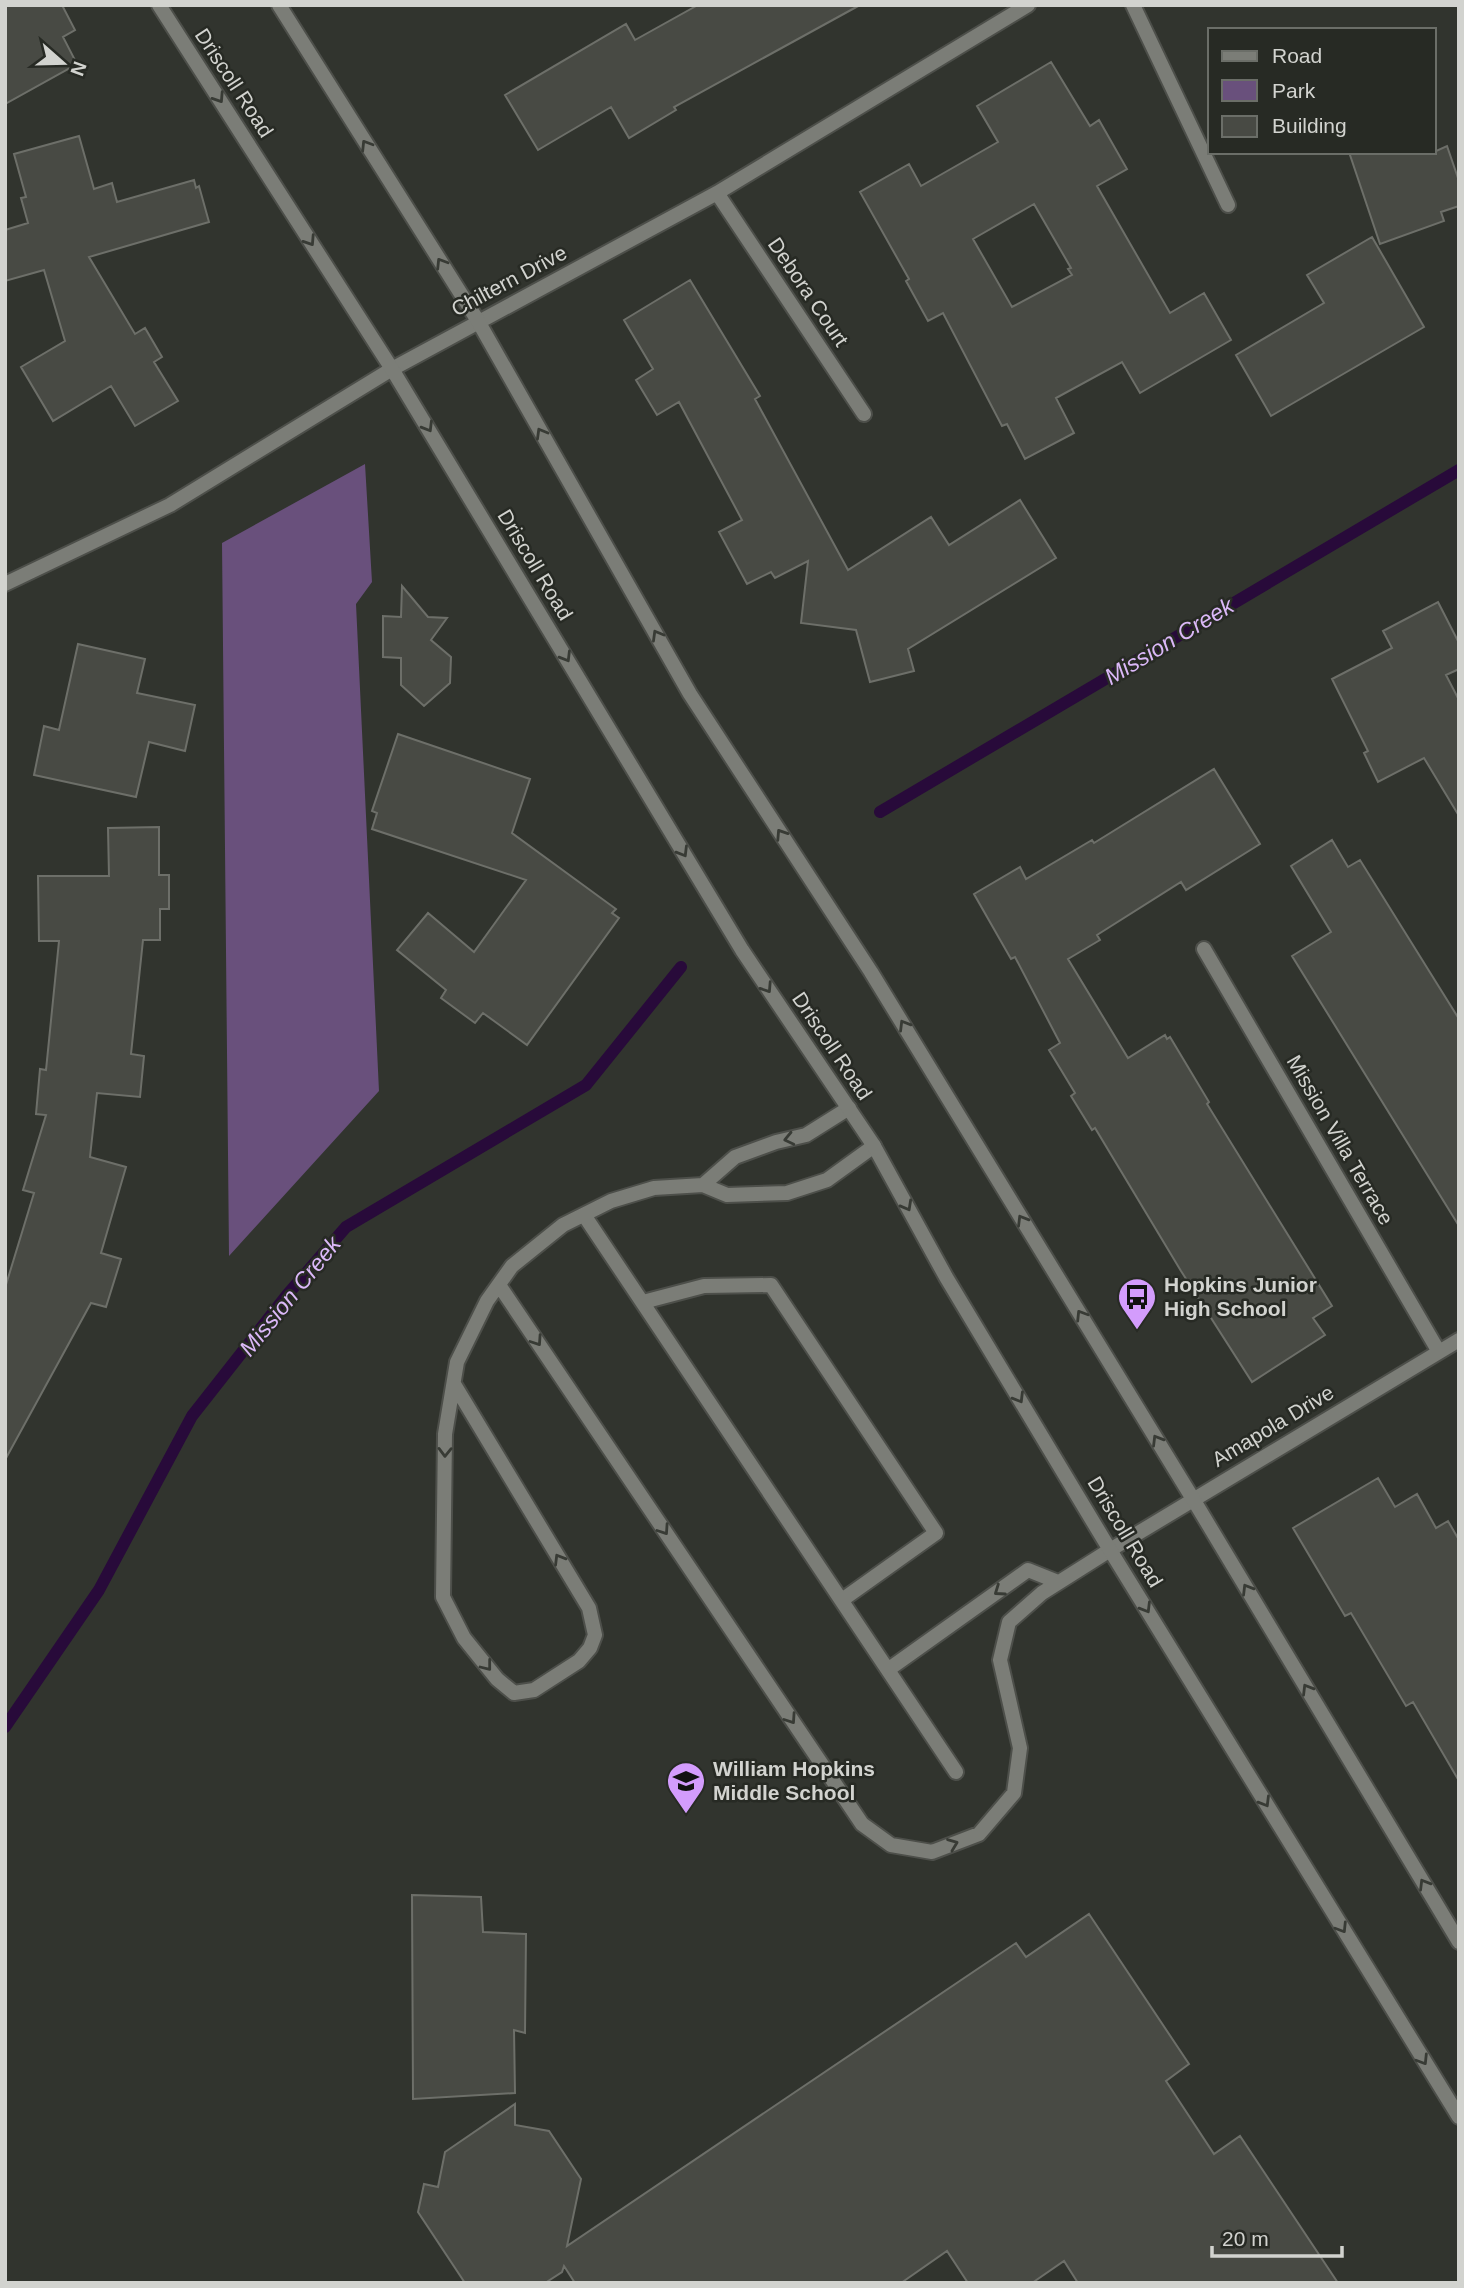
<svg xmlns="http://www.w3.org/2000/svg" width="1464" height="2288" font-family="Helvetica,sans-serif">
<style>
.green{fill:#69507c}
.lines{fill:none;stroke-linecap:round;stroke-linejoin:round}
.stream{stroke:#280a3a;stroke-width:12}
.building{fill:#484a44;stroke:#6d6f69;stroke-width:2;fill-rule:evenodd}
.service-casing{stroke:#4d4f4a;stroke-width:18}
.minor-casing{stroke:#4d4f4a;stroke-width:18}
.tertiary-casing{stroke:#4d4f4a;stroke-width:18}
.service{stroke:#7b7d77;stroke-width:14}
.minor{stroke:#7b7d77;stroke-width:14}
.tertiary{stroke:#7b7d77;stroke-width:14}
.oneway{stroke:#383b35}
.labels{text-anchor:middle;stroke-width:5;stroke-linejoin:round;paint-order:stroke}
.street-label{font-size:21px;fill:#d2d3cf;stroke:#272a24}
.poi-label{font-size:21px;font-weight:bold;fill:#d2d3cf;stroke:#272a24;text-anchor:start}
.water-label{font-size:23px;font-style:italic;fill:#dbb8f8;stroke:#272a24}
</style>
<rect width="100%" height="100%" fill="#31342e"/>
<!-- green -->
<path class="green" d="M365 464 372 582 356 604 379 1091 229 1256 222 543Z"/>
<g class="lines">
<!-- stream -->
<path class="stream" d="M880 812 1459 470
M5 1727 99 1590 192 1416 287 1295 346 1227 586 1085 681 967"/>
</g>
<!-- building -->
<path class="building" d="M5 5H62L75 30 63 37 77 64 5 104Z
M698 5H860L674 107 676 110 629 138 611 107 538 150 505 95 626 24 635 40Z
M1051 62 1090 126 1099 120 1127 169 1097 186 1170 313 1204 293 1231 340 1140 393 1122 362 1056 398 1074 433 1025 459 1007 424 1002 426 943 313 928 321 906 281 909 279 860 192 909 164 921 186 998 142 977 106ZM1034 204 1071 268 1068 269 1072 275 1012 307 973 239Z
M79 136 94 189 112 183 117 202 194 180 196 188 199 186 209 222 89 257 135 334 145 328 162 357 154 362 178 401 135 426 111 386 53 421 21 367 65 341 44 270 5 281V230L28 223 21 198 26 197 14 154Z
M1447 146 1459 181V206L1441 212 1444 221 1380 244 1349 152H1434Z
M1372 237 1424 327 1271 416 1236 355 1324 303 1307 275Z
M690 280 760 396 755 399 848 570 931 517 949 545 1020 500 1056 558 908 649 914 671 870 682 856 630 801 623 808 561 775 578 771 572 747 584 719 532 742 520 679 402 657 415 636 380 653 369 624 320Z
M402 586 428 617 447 618 431 640 451 657 450 683 424 706 401 685V658L383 657V616L401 617Z
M1438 602 1459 643V669L1446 675 1459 700V816L1424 758 1378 782 1364 753 1368 751 1332 679 1392 648 1383 631Z
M78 644 145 659 137 693 195 705 185 751 149 742 136 797 34 775 44 726 59 730Z
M398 734 530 779 512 833 616 909 612 913 619 918 527 1045 483 1013 475 1023 441 998 446 990 397 950 428 913 474 952 526 880 372 829 377 813 372 811Z
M1214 769 1260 844 1186 890 1181 882 1097 935 1100 940 1068 959 1128 1058 1165 1035 1167 1039 1170 1037 1209 1102 1207 1104 1332 1306 1313 1318 1325 1335 1252 1382 1181 1271 1095 1128 1092 1130 1071 1096 1075 1093 1049 1050 1060 1043 1015 957 1011 959 974 894 1020 867 1026 879 1092 840 1094 843Z
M159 827V875H169V909H160V940H143L131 1054 144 1056 140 1097 97 1093 90 1157 126 1167 101 1253 121 1259 106 1307 91 1303 5 1460V1288L34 1193 23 1190 46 1115 36 1114 40 1069 46 1070 59 941H39L38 876H109L108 828Z
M1332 840 1348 867 1360 860 1459 1019V1226L1292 956 1331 932 1291 866Z
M1378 1478 1395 1507 1417 1494 1436 1528 1448 1521 1459 1540V1781L1413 1702 1406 1706 1351 1613 1345 1616 1293 1528Z
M412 1895 481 1897 483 1932 526 1934 525 2033 514 2030 515 2093 413 2099Z
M1089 1914 1189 2064 1166 2081 1214 2154 1240 2136 1338 2283H1078L1064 2261 1032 2283H968L947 2251 901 2283H575L564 2266 562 2272 545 2283H465L418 2212 424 2184 438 2187 445 2152 515 2104V2125L549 2131 581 2179 567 2246 1016 1943 1026 1957Z"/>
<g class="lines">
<defs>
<path id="service" d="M849 1108 806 1135 776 1142 735 1157 703 1185 727 1195 787 1193 827 1180 874 1146
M584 1215 956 1772
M499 1285 862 1824 891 1845 932 1852 979 1834 1014 1793 1020 1748 1000 1660 1009 1622 1042 1593 1110 1550
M643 1302 704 1286 771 1285 936 1533 842 1600
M454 1384 589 1608 595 1635 590 1648 579 1661 534 1690 514 1693 497 1679 464 1638 443 1597 445 1434 457 1362 487 1301 512 1266 563 1225 611 1201 654 1188 703 1185
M889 1669 1028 1570 1058 1582"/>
<path id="minor" d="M1133 5 1228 205
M717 193 864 414
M5 584 170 505 392 369 717 193 1028 5
M1204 949 1439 1352
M1110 1550 1459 1340"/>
<path id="tertiary" d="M159 5 392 369 742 950 874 1146 946 1277 1110 1550 1459 2117
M279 5 478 321 690 694 871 972 1193 1499 1459 1942"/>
</defs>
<!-- service casing -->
<use href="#service" class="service-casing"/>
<!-- minor casing -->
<use href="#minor" class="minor-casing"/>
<!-- tertiary casing -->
<use href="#tertiary" class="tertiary-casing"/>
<!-- service -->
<use href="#service" class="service"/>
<!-- minor -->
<use href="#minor" class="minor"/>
<!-- tertiary -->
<use href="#tertiary" class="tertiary"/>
</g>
<!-- one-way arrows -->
<defs><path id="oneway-chevron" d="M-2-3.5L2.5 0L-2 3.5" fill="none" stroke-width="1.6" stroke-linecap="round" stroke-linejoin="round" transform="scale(1.75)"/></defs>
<g class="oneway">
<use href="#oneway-chevron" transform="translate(219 98) rotate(57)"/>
<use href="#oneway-chevron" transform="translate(366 145) rotate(-122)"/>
<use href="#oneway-chevron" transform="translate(310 241) rotate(57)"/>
<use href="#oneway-chevron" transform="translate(441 263) rotate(-122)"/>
<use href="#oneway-chevron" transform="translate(428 427) rotate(59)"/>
<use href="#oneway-chevron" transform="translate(541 433) rotate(-120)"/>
<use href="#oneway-chevron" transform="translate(657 635) rotate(-120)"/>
<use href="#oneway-chevron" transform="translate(566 657) rotate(59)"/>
<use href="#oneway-chevron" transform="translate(781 834) rotate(-123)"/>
<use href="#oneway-chevron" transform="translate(683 852) rotate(59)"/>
<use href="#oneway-chevron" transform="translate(767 988) rotate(57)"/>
<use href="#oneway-chevron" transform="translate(904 1025) rotate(-121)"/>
<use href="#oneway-chevron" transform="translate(789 1139) rotate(167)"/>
<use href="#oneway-chevron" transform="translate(907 1206) rotate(61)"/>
<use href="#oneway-chevron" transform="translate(1022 1220) rotate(-121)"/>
<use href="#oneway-chevron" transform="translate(1081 1315) rotate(-122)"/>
<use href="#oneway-chevron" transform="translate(537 1341) rotate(56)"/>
<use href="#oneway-chevron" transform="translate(1019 1398) rotate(59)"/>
<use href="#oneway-chevron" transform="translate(1157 1440) rotate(-121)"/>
<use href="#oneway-chevron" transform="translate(445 1452) rotate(91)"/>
<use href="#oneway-chevron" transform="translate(664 1530) rotate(56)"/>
<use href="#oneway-chevron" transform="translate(559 1559) rotate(-121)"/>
<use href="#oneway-chevron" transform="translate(1247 1589) rotate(-121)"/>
<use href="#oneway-chevron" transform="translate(999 1591) rotate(145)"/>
<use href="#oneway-chevron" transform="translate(1146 1608) rotate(59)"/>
<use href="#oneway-chevron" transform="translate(487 1666) rotate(52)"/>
<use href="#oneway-chevron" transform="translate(1307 1689) rotate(-121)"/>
<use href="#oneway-chevron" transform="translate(791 1719) rotate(56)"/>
<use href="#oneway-chevron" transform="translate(1265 1802) rotate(59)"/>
<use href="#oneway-chevron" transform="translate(953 1844) rotate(-21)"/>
<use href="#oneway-chevron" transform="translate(1424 1884) rotate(-121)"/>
<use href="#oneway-chevron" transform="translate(1342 1928) rotate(58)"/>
<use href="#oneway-chevron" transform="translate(1423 2060) rotate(58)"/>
</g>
<!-- icons -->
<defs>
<symbol id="bus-pin" viewBox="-11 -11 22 30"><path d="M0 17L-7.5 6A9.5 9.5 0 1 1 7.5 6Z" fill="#d39cfc" stroke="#272a24"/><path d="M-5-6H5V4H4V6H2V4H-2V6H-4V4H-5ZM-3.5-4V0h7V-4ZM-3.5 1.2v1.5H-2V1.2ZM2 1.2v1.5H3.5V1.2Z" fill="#111"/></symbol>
<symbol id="school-pin" viewBox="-11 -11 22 30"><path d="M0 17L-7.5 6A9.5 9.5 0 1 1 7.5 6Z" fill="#d39cfc" stroke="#272a24"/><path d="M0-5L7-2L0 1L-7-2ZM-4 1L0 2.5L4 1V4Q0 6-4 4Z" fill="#111"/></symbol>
</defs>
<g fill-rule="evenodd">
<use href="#bus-pin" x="1115" y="1275" width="44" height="60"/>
<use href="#school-pin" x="664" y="1759" width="44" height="60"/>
</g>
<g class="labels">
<!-- street labels -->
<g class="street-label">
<text transform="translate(234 83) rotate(57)" y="7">Driscoll Road</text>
<text transform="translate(509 281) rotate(-28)" y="7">Chiltern Drive</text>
<text transform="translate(808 292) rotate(56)" y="7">Debora Court</text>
<text transform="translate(535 565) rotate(59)" y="7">Driscoll Road</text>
<text transform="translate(832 1046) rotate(56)" y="7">Driscoll Road</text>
<text transform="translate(1340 1140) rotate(60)" y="7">Mission Villa Terrace</text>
<text transform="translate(1273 1426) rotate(-31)" y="7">Amapola Drive</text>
<text transform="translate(1125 1532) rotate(59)" y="7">Driscoll Road</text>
</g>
<!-- poi labels -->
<g class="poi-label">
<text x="1164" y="1292">Hopkins Junior<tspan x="1164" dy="24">High School</tspan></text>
<text x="713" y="1776">William Hopkins<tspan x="713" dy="24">Middle School</tspan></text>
</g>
<!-- water labels -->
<g class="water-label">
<text transform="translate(1169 641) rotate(-31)" y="8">Mission Creek</text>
<text transform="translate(290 1296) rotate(-51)" y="8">Mission Creek</text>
</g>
</g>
<!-- border -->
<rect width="1464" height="2288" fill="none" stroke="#d2d3cf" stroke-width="14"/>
<!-- legend -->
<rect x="1208" y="28" width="228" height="126" fill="#272a24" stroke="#6b6e68" stroke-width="2"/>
<rect x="1222" y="51" width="35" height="10" fill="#7b7d77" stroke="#6b6e68" stroke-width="2"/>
<text x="1272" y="63" font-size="21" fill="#d2d3cf">Road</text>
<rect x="1222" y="80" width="35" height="21" fill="#69507c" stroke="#6b6e68" stroke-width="2"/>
<text x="1272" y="98" font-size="21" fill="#d2d3cf">Park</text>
<rect x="1222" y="116" width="35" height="21" fill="#484a44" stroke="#6b6e68" stroke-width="2"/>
<text x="1272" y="133" font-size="21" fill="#d2d3cf">Building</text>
<!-- north arrow -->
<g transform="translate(63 63) rotate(110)" stroke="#272a24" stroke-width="5" paint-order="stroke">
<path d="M0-5L12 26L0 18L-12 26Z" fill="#d2d3cf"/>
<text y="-10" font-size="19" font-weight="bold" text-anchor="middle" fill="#d2d3cf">N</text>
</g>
<!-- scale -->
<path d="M1212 2246v10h130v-10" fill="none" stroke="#d2d3cf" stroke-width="3.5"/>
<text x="1222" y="2246" font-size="21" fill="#d2d3cf" stroke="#272a24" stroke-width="5" paint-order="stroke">20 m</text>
</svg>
